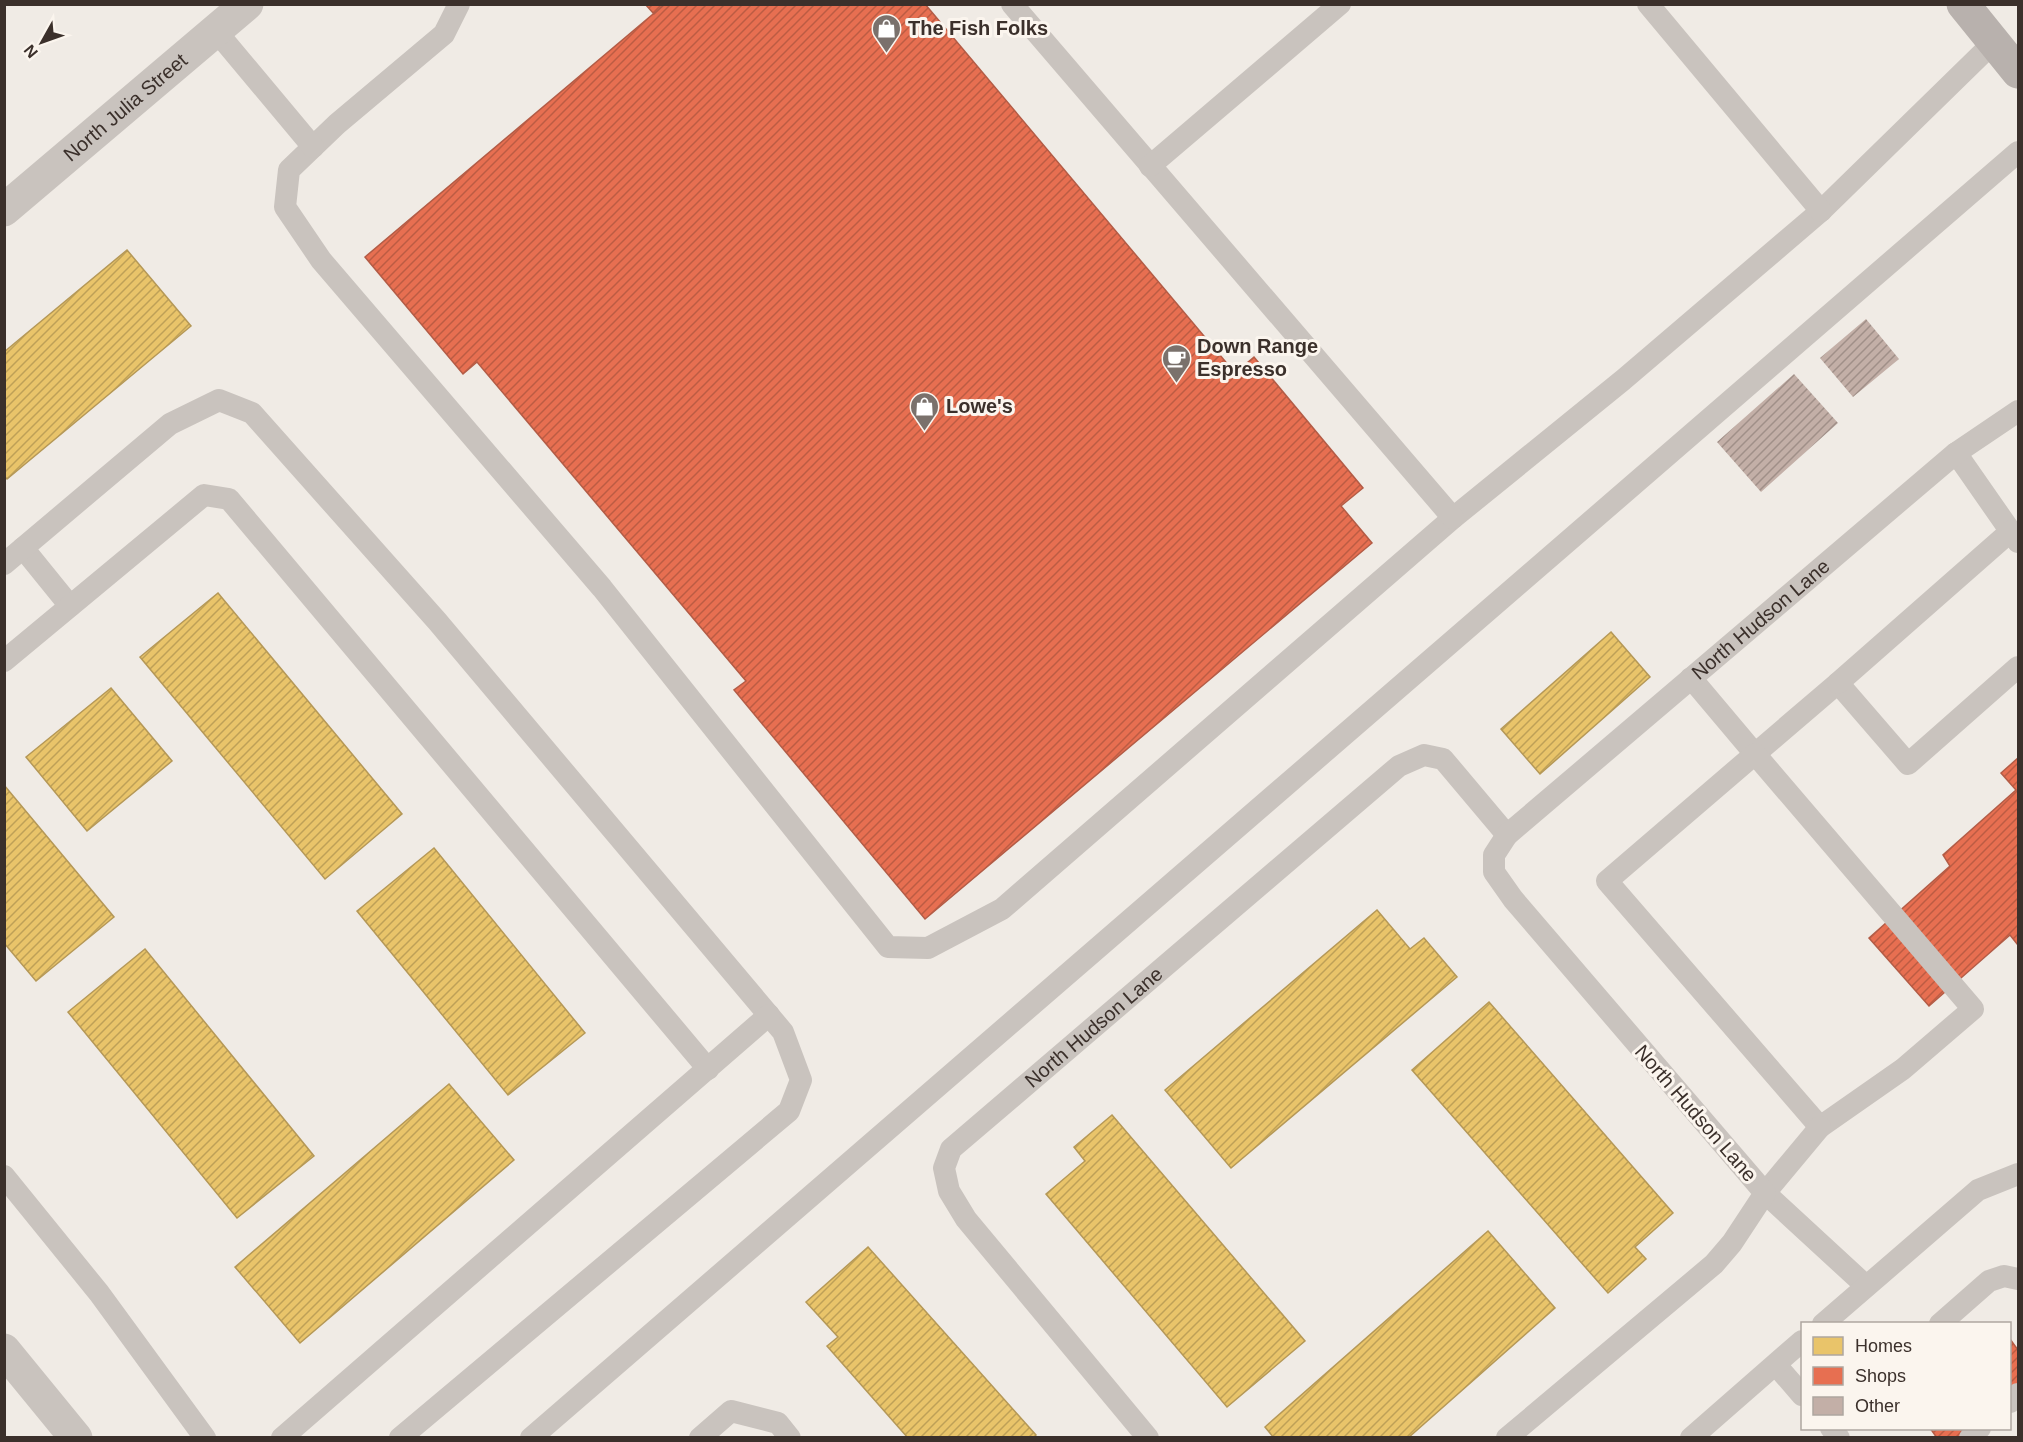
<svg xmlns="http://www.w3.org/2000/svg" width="2023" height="1442" font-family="Helvetica,sans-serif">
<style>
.homes{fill:url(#homes-hatch);stroke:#b59857;stroke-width:1.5}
.shops{fill:url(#shops-hatch);stroke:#b35c46;stroke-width:1.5}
.building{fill:url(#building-hatch)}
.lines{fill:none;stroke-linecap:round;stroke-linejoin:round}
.service{stroke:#c9c3be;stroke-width:22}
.minor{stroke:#c9c3be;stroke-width:33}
.tertiary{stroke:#c9c3be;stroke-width:33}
.primary{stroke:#b8b1ad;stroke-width:33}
.labels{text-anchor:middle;stroke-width:6;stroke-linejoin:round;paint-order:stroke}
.poi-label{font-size:20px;font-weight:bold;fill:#3b302b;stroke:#fbf5ee;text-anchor:start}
.street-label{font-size:20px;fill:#3b302b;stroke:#fbf5ee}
</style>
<defs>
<pattern id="homes-hatch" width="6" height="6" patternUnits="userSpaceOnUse" patternTransform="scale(1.5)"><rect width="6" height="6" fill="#e9c46a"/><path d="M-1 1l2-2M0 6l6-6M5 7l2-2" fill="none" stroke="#bea057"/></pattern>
<pattern id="shops-hatch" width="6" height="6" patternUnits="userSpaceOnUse" patternTransform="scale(1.5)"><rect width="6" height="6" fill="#e76f51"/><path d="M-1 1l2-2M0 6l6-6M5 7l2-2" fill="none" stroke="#bc5c43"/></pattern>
<pattern id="building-hatch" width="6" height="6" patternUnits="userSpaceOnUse" patternTransform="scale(1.5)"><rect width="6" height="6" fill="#c3afa7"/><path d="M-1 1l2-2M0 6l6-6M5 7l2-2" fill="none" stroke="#a08f88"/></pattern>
</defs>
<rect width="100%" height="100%" fill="#f0ebe5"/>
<!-- homes -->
<path class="homes" d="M127 250 191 326 7 479 4 476V352Z
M218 593 402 814 325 879 140 657Z
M1611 632 1650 677 1540 774 1501 729Z
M111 688 172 761 87 831 26 757Z
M4 785 114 917 36 981 4 943Z
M434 848 585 1033 508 1095 357 911Z
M1377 910 1410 949 1424 938 1457 977 1231 1168 1165 1090Z
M145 949 314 1156 237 1218 68 1012Z
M1489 1002 1673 1213 1635 1247 1646 1259 1608 1293 1412 1070Z
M449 1084 514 1160 300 1343 235 1267Z
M1112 1115 1305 1341 1227 1407 1046 1194 1085 1161 1074 1147Z
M1488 1231 1555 1308 1408 1438H1274L1265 1427Z
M868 1247 1036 1435 1033 1438H908L827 1346 838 1337 806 1302Z"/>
<!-- shops -->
<path class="shops" d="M645 4H665L654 14Z
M665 4H925L1235 373 1254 357 1363 488 1341 506 1372 543 925 919 734 690 746 681 477 362 463 374 365 257Z
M2018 758V945L2010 935 1929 1006 1869 938 1950 866 1943 855 2016 790 2001 773Z
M2010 1339 2018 1350V1389L2010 1397Z
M1930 1428H1972L1961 1438H1937Z"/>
<!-- building -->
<path class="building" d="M1866 319 1899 359 1853 397 1820 358Z
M1794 374 1838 423 1761 492 1717 442Z"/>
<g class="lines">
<!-- service -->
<g class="service">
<path d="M459 4 444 34 337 124 289 170 285 207 321 260 602 588 888 947 928 948 1002 909 1453 518 1623 380 1821 211 1994 42"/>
<path d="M1012 4 1453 518"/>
<path d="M1648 4 1821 211"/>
<path d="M216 31 313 147"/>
<path d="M1150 166 1340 4"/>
<path d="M1956 453 2018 542"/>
<path d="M23 548 70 606"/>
<path d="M4 564 170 424 219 400 252 413 437 621 783 1032 801 1080 789 1111 400 1438"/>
<path d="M4 661 204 495 229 499 708 1069"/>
<path d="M1691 678 1755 754 1838 683 1908 764 2018 667"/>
<path d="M1838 683 2011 531"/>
<path d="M1755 754 1973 1009 1903 1069 1820 1127 1607 881Z"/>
<path d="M1820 1127 1765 1193 1866 1286"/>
<path d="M4 1176 99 1293 205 1438"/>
<path d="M1823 1324 1978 1190 2018 1174"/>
<path d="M1940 1324 1989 1281 2004 1276 2018 1279"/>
<path d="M1776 1365 1802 1395"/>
<path d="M2010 1402 2018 1394"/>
<path d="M1831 1428 1839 1438"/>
<path d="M282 1438 769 1015"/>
<path d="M531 1438 2018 152"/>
<path d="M700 1438 731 1411 778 1423 790 1438"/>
<path id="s1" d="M1148 1438 966 1219 949 1191 944 1168 951 1149 1399 766 1424 755 1443 759 1507 835"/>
<path id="s2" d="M1507 1438 1714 1264 1732 1243 1765 1193 1513 899 1494 872V855L1507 835 1956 453 2018 411"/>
<path d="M1691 1438 1802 1341"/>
<path d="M1970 1438 1980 1428"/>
</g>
<!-- minor -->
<path class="minor" id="s3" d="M4 210 247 4"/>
<!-- tertiary -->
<path class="tertiary" d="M4 1350 76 1438"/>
<!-- primary -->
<path class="primary" d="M1963 4 2018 72"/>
</g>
<!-- icons -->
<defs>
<symbol id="shop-pin" viewBox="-11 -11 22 30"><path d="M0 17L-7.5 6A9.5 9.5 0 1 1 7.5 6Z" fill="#7a716c" stroke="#fbf5ee"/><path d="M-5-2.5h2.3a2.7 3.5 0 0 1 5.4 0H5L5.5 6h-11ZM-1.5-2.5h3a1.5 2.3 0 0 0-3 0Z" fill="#fff"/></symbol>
<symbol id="cafe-pin" viewBox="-11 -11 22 30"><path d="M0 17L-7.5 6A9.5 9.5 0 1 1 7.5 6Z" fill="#7a716c" stroke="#fbf5ee"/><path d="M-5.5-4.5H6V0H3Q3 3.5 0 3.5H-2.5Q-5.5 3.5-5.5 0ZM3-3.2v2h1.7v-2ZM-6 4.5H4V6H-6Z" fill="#fff"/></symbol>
</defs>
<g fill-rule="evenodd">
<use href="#shop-pin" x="870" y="12" width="33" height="45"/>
<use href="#cafe-pin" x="1160" y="342" width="33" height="45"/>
<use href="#shop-pin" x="908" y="390" width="33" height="45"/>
</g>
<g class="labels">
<!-- poi labels -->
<g class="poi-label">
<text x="908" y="35">The Fish Folks</text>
<text x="1197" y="353">Down Range<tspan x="1197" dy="23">Espresso</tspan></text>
<text x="946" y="413">Lowe's</text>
</g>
<!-- street labels -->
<g class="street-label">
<text dy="7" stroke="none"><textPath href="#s3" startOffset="159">North Julia Street</textPath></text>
<text dy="7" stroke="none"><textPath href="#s2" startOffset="1152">North Hudson Lane</textPath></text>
<text dy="7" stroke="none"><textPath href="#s1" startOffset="549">North Hudson Lane</textPath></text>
<text transform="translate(1696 1113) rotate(49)" y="7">North Hudson Lane</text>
</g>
</g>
<!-- border -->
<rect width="2023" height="1442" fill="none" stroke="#3b302b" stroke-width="12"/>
<!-- legend -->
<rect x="1801" y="1322" width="210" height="108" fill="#fbf5ee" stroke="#aea6a0" stroke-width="1.5"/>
<rect x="1813" y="1337" width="30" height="18" fill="#e9c46a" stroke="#aea6a0" stroke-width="1.5"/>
<text x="1855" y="1352" font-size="18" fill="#3b302b">Homes</text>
<rect x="1813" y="1367" width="30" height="18" fill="#e76f51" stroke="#aea6a0" stroke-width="1.5"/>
<text x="1855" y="1382" font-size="18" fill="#3b302b">Shops</text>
<rect x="1813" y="1397" width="30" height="18" fill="#c3afa7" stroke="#aea6a0" stroke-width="1.5"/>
<text x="1855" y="1412" font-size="18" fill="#3b302b">Other</text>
<!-- north arrow -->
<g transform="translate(42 42) rotate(230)" stroke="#fbf5ee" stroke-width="4.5" paint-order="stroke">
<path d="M0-4.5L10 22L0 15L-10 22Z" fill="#3b302b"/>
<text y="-9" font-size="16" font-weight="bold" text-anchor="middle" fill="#3b302b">N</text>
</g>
</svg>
